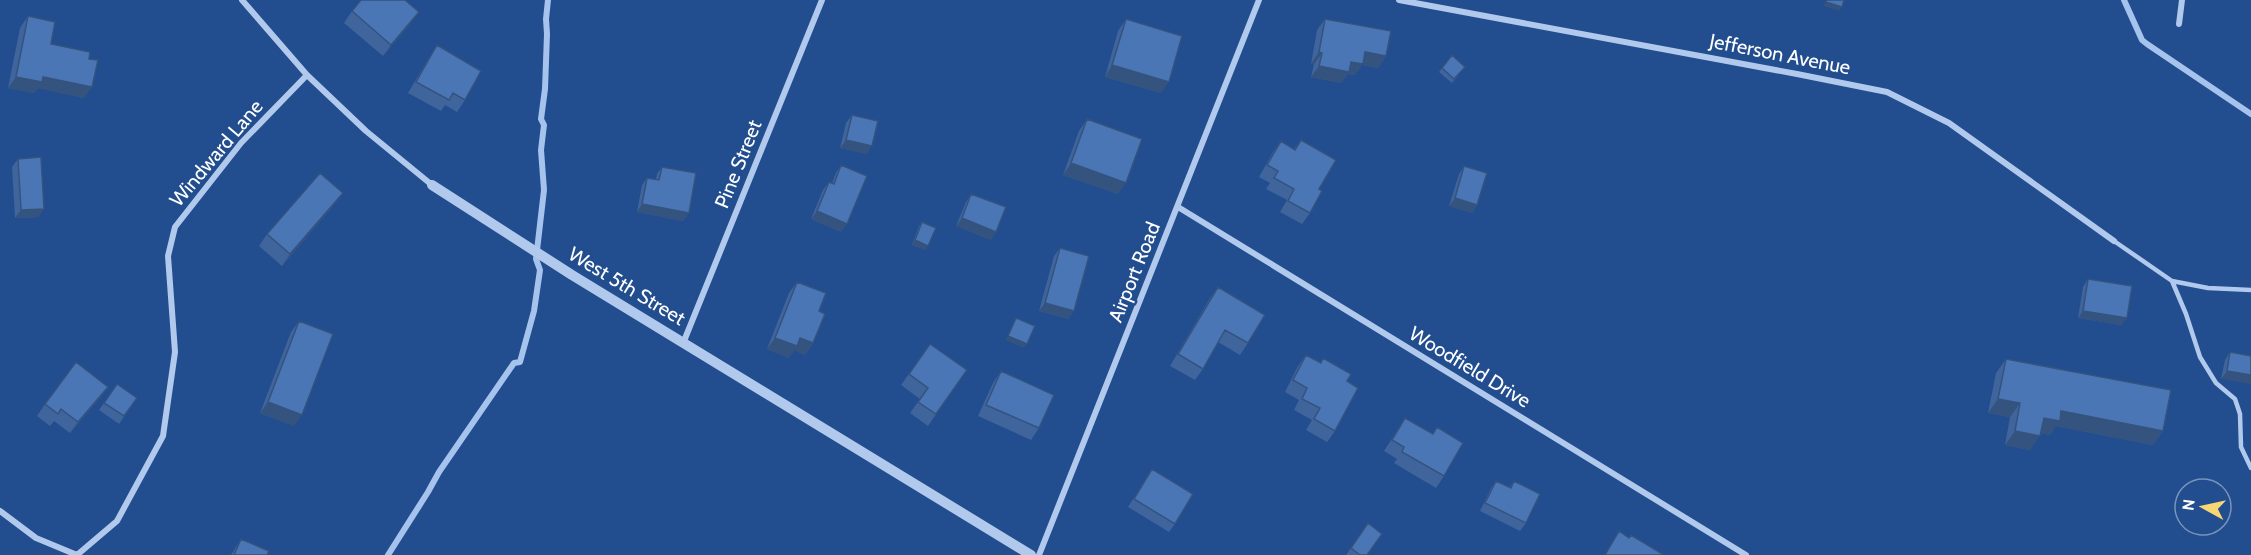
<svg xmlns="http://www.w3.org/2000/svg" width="2251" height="555" font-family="Cabin,sans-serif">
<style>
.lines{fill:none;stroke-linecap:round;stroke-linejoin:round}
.stream{stroke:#a5c3ed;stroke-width:6}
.service{stroke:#b1c9ec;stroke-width:4.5}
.minor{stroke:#b1c9ec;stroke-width:6}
.tertiary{stroke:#b1c9ec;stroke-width:10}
.wall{fill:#40659c}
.shaded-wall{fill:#34537f}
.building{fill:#4b76b5;stroke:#34537f;stroke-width:1.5}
.labels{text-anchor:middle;stroke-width:5;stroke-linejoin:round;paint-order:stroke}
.street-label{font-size:20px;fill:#fff;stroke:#224d8e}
</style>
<rect width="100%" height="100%" fill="#224d8e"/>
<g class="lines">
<!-- stream -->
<path class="stream" d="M2124 0 2142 40 2147 44 2251 114
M388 555 428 492 439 472 514 363 520 362 534 311 540 270 536 259 544 190 541 150 544 125 541 119 545 89 547 34 546 19 548 0"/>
<!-- service -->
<path class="service" d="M2114 241 2172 281 2208 288 2251 290
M2172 281 2186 314 2200 357 2216 383 2235 399 2240 414 2241 447 2251 468"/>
<!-- minor -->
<path class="minor" d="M242 0 307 75 366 131 432 185
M1399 0 1797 74 1887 92 1949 123 2114 241
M2179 24 2182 0
M1178 207 1746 555
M684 341 822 0
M0 511 36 538 77 555
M77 555 117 521 163 436 175 352 168 256 175 227 241 143 307 75
M1039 555 1259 0"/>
<!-- tertiary -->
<path class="tertiary" d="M432 185 572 275 1031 555"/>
</g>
<!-- wall -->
<path class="wall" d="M352 11 411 23 383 56 344 23Z
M28 16 51 44 89 59 84 98 38 88 34 93 8 88 20 28Z
M1126 19 1161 93 1105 77 1118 31Z
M1325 19 1386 56 1378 68 1362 65 1355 75 1348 74 1341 83 1311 77 1314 64H1311L1317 30Z
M437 45 465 100 457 112 445 105 441 111 408 93 430 56Z
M1465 67 1452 83 1439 72 1442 68Z
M852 115 867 154 840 148 846 123Z
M1087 119 1118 194 1063 175 1079 131Z
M1301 140 1319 189 1310 213 1302 224 1280 212 1287 200 1266 189 1270 183 1259 177 1273 152 1281 141 1294 149Z
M18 159 39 217 15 218 12 167Z
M841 165V232L811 219 823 190 829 182 832 183 836 173Z
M1464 166 1477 205 1472 213 1449 206 1459 174Z
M662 167 689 213 683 221 637 212 642 185 647 178 656 179 657 174Z
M971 194 991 240 956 226 966 202Z
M335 204 282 266 259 246 267 234Z
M922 222 926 250 912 245 919 226Z
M1060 248 1074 311 1068 319 1039 311 1054 256Z
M2088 279 2127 318 2121 325 2078 318 2083 287Z
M797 282 819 311 813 343 805 355 794 350 789 358 767 349 789 293Z
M1218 287 1248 343 1240 355 1218 342 1203 369 1195 380 1170 366 1210 298Z
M299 321 294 426 260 413 291 332Z
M930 344 967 370 928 426 910 413 920 399 901 385Z
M2230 352 2251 356 2221 379 2225 360Z
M1306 355 1347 381 1335 431 1327 442 1306 430 1312 420 1294 410 1299 400 1285 392 1298 366Z
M2006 359 2163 431 2153 445 2056 426 2050 435 2040 433 2030 450 2005 445 2010 417 1988 413 1996 373Z
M1001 371 1039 428 1031 440 978 416 993 383Z
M117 384 137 398 119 424 99 410Z
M108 387 100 398 70 433 54 421 50 426 37 416 45 404Z
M1405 418 1432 434 1437 427 1444 476 1436 488 1394 463 1397 459 1384 451Z
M1152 469 1175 524 1169 532 1128 507Z
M1496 481 1510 487 1514 481 1526 523 1520 531 1480 511 1491 488Z
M1368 523 1367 555H1346Z
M241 539 267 555H231Z"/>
<!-- shaded-wall -->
<path class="shaded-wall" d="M1826 2 1842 7 1839 11 1823 6Z
M419 12 411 23 383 56 391 45Z
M1319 52 1322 53 1314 64H1311Z
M1365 52 1386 56 1378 68 1362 65 1355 75 1348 74 1341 83 1311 77 1319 66 1351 62Z
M1112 65 1169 82 1161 93 1105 77Z
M16 77H43L92 87 84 98 38 88 34 93 8 88Z
M846 140 872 146 867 154 840 148Z
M1071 163 1126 183 1118 194 1063 175Z
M343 193 335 204 282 266 290 254Z
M1455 198 1477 205 1472 213 1449 206Z
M642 204 689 213 683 221 637 212Z
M44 209 39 217 15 218 21 210Z
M817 211 847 224 841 232 811 219Z
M962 218 996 232 991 240 956 226Z
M915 240 928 246 926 250 912 245Z
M1045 303 1074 311 1068 319 1039 311Z
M2083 311 2127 318 2121 325 2078 318Z
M1008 336 1027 344 1024 348 1005 340Z
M775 338H800L813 343 805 355 794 350 789 358 767 349Z
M2227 371 2251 375V384L2221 379Z
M108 387 100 398 70 433 78 422Z
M1998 399 2020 403 2010 417 1988 413Z
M268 402 302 415 294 426 260 413Z
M2061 411 2163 431 2153 445 2056 426 2050 435 2034 432 2044 418Z
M2015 431 2040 436 2030 450 2005 445Z"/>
<!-- building -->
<path class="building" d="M361 0H405L419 12 391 45 352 11Z
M1827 0H1844L1842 7 1826 2Z
M28 16 55 22 51 44 90 52 89 59 98 60 92 87 43 77 42 82 16 77Z
M1126 19 1182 36 1169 82 1112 65Z
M1325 19 1391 31 1386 56 1365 52 1363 64 1351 62 1349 72 1319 66 1322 53 1319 52Z
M437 45 481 71 465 100 453 93 449 100 416 82Z
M1452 55 1465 67 1454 79 1442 68Z
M852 115 878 121 872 146 846 140Z
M1087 119 1142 139 1126 183 1071 163Z
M1301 140 1336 160 1319 189 1322 191 1310 213 1288 201 1294 189 1274 178 1278 171 1267 165 1281 141 1295 150Z
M41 157 44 209 21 210 18 159Z
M841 165 867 176 847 224 817 211 829 182 834 184Z
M1464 166 1487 173 1477 205 1455 198Z
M662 167 696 173 689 213 642 204 647 178 659 180Z
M320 173 343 193 290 254 267 234Z
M971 194 1006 207 996 232 962 218Z
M922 222 936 228 928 246 915 240Z
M1060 248 1089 256 1074 311 1045 303Z
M2088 279 2132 286 2127 318 2083 311Z
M797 282 826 293 819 311 825 314 813 343 800 338 797 346 775 338Z
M1218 287 1265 315 1248 343 1225 330 1203 369 1178 354Z
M1016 318 1035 326 1027 344 1008 336Z
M299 321 333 334 302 415 268 402Z
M930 344 967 370 936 414 918 402 928 388 909 374Z
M2230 352 2251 356V375L2227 371Z
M1306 355 1321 363 1323 358 1351 374 1347 381 1358 388 1335 431 1314 419 1320 408 1302 399 1307 388 1293 380Z
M2006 359 2171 390 2163 431 2061 411 2060 421 2044 418 2040 436 2015 431 2020 403 1998 399Z
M76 362 108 387 78 422 61 409 58 414 45 404Z
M1001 371 1054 395 1039 428 986 405Z
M117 384 137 398 124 416 104 403Z
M1405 418 1433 434 1437 427 1463 443 1444 476 1402 452 1404 447 1392 440Z
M1152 469 1193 494 1175 524 1134 499Z
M1496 481 1511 488 1514 481 1540 494 1526 523 1485 503Z
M1368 523 1382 534 1367 555H1360L1351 548Z
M1619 531 1629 538 1631 535 1664 555H1605Z
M241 539 269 551 267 555H234Z"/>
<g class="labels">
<!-- street labels -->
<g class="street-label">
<text transform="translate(1780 54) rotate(11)" y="7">Jefferson Avenue</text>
<text transform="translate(216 153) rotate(-50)" y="7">Windward Lane</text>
<text transform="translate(738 164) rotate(-68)" y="7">Pine Street</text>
<text transform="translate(1134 272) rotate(-68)" y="7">Airport Road</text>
<text transform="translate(627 286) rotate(31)" y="7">West 5th Street</text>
<text transform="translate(1470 367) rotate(31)" y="7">Woodfield Drive</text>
</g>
</g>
<!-- north arrow -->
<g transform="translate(2203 507) rotate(278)"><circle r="28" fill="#224d8e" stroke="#7a94bb" stroke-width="1.5"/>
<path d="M0-4.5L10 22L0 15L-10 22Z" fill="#f7d673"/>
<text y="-9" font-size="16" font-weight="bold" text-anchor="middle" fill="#ffffff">N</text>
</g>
</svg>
